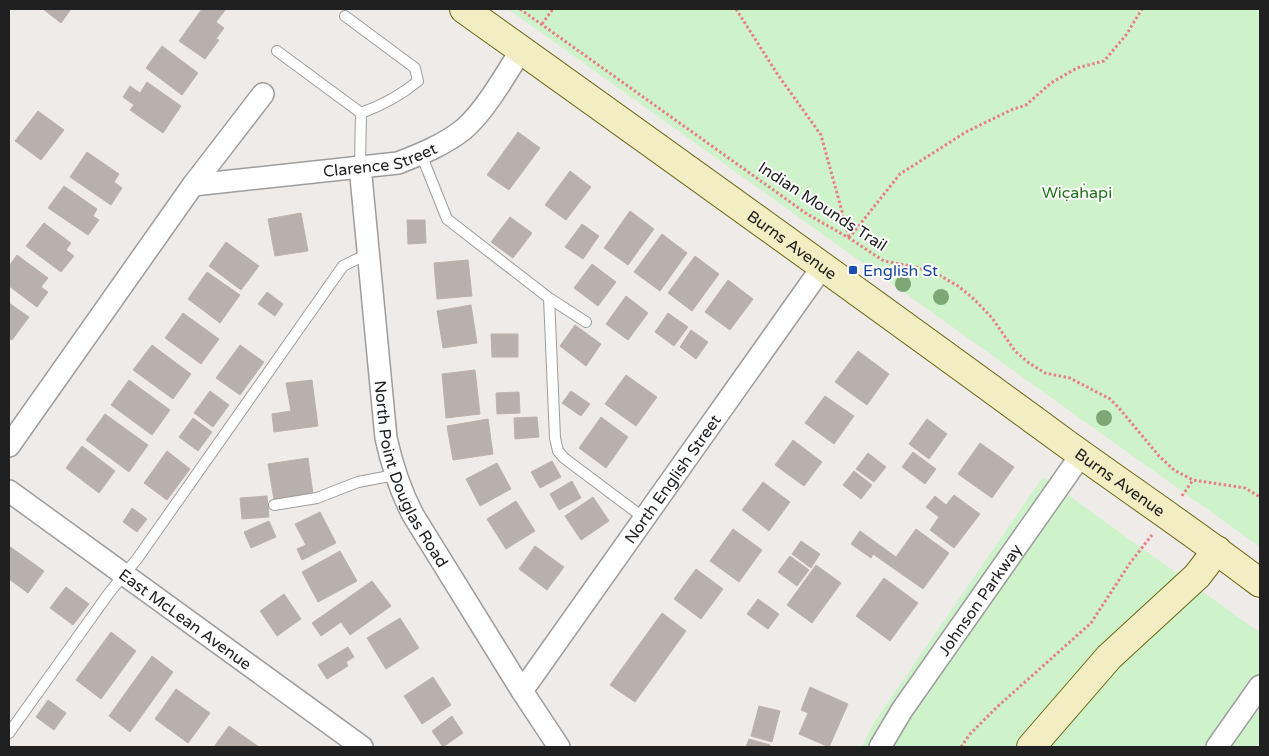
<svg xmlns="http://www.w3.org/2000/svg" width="1269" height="756" font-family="'Varela Round',sans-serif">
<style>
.park{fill:#cef3ca}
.building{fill:#b8b0ad;stroke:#bfb1ac}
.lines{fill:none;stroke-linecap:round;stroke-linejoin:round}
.lane-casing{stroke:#9d9d9d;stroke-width:12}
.street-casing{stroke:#9d9d9d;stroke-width:24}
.secondary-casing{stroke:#6b6713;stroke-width:30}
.path{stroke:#e97e84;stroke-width:3;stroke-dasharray:2.5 2.5;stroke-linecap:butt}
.lane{stroke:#fff;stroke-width:10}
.street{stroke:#fff;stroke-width:21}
.secondary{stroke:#f2edc2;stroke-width:28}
.tree{fill:#7da876}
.transit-dot{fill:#1a4fb4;stroke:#fff;stroke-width:2}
.labels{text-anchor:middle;stroke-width:4;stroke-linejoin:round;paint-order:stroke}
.street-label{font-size:16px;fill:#202020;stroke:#fff}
.park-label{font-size:16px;fill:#207219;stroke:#fff}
.transit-label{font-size:16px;fill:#164399;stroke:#fff;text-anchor:start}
</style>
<rect width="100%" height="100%" fill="#efebe8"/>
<!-- park -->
<path class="park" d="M508 9H1260V547Z
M1043 477 1260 633V742L1256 747H862L873 724Z"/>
<!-- building -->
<path class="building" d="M43 9H71L61 23Z
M202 9H226L216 22 224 28 216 39 219 40 205 59 179 41Z
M162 46 198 73 182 95 146 68Z
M147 82 181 106 163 133 130 110 134 105 123 97 130 86 140 93Z
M38 111 64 130 41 160 15 141Z
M518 132 540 148 509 190 487 175Z
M87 152 119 174 114 182 122 188 111 205 70 177Z
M570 171 591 187 566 220 545 205Z
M64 186 97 209 93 216 99 220 88 235 48 208Z
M630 211 654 229 628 265 604 248Z
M301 213 308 251 275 256 268 219Z
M510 217 532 233 513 258 491 242Z
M407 220H425L426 243 408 244Z
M44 223 71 243 66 250 74 256 61 272 26 246Z
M582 224 599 236 583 259 565 247Z
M662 234 687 253 660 291 634 272Z
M226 242 259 266 241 290 209 266Z
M17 255 48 278 41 287 48 292 37 307 9 286V266Z
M695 256 719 274 692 311 668 293Z
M468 260 472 296 437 299 434 263Z
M592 264 616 282 598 306 574 288Z
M207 272 240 295 220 323 188 299Z
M728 280 753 299 730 330 705 312Z
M267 292 283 304 275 316 258 304Z
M626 296 648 313 628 340 606 324Z
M9 303 29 317 12 340 9 338Z
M471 305 477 343 443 348 437 311Z
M183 313 219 339 201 364 165 338Z
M668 313 688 327 674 346 655 332Z
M575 325 601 344 586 366 560 346Z
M691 330 708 342 696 359 680 347Z
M491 334H518V357H492Z
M152 345 191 374 173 399 133 370Z
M240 345 264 362 240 395 216 378Z
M858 351 889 374 867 405 835 382Z
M475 370 480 414 446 418 442 374Z
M626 375 657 397 636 426 605 404Z
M129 380 170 410 152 435 111 405Z
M312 380 318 426 274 432 272 414 291 411 286 383Z
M210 391 229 405 213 427 194 413Z
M571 391 590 404 581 416 562 403Z
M519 392 520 413 497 414 496 393Z
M825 396 854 416 834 444 805 423Z
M105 414 148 445 129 472 86 440Z
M537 417 539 437 515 439 514 418Z
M601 417 628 437 606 468 579 448Z
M193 418 212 432 198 451 179 437Z
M488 419 493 454 453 460 447 426Z
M927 419 947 434 929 459 909 444Z
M793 440 822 462 804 486 775 465Z
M980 443 1014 467 992 498 958 474Z
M82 446 115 471 99 493 66 468Z
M167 451 190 469 167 500 144 483Z
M913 452 936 469 925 484 902 467Z
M868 453 886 467 874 482 856 469Z
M308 458 313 494 274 500 268 464Z
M552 461 561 477 540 488 531 472Z
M497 463 511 489 480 506 466 479Z
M854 471 872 485 861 499 843 485Z
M572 481 581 498 559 510 550 494Z
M763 482 790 502 769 531 742 510Z
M954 495 980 514 954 548 930 530 939 517 926 507 935 496 946 505Z
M267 496 269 517 242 519 240 498Z
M593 497 609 521 581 540 565 516Z
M516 501 535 531 506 549 487 519Z
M132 508 147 519 137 532 123 522Z
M320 512 336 543 302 560 297 549 306 545 295 524Z
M269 521 276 537 251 548 244 532Z
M733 529 762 550 739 582 710 561Z
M916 529 949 553 923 589 873 554 871 558 851 544 860 531 896 557Z
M801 541 820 554 811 568 792 554Z
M9 546 44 571 28 593 9 579Z
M535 546 564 567 547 590 519 569Z
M340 551 357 581 318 602 302 572Z
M790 556 809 570 797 586 778 572Z
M816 565 841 583 812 623 787 605Z
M696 569 723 589 701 619 674 599Z
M884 578 918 603 890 641 856 616Z
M372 581 391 606 350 635 341 622 321 636 312 623Z
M66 587 89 604 73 625 50 608Z
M284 594 301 619 277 636 260 611Z
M758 599 779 614 768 629 747 614Z
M662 613 686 631 635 702 610 685Z
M400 618 419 648 386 669 367 638Z
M111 632 136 651 101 699 76 680Z
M348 647 354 657 346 662 348 666 327 679 318 665Z
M152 656 173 672 130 732 109 716Z
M433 677 451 705 422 724 404 696Z
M810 687 848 704 829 747 799 734 808 713 801 710Z
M176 689 210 713 188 743 155 719Z
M48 700 66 713 54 730 36 717Z
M759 706 780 711 772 742 751 736Z
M452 716 463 733 443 747 432 731Z
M229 726 259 747H214Z
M749 739 770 745V747H746Z"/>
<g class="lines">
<defs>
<path id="lane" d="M345 16 415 68 418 81C400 96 383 105 361 113
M277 51 361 113 360 166
M421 154 447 219 549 298 586 322
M549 298 555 438 558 451 564 458 644 518
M274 505 317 498 358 482 395 475
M9 733 109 593 137 559 343 266 369 253"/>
<g id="street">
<path id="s1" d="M360 166 386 438C392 465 400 490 413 515L522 691 559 747"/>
<path id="s2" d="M193 185 398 163C421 154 444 145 464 129 485 111 506 74 521 50"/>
<path d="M9 446 193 185 263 94"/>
<path id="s3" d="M9 491 362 747"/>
<path id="s4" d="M522 691 823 266"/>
<path id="s5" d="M880 747 902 710 1081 455"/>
<path d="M1217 747 1260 686"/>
</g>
<g id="secondary">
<path id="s6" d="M464 9C664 152 865 296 1064 442 1129 489 1196 534 1260 583"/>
<path d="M1031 747 1109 657 1197 576 1217 550"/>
</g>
</defs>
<!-- lane casing -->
<use href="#lane" class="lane-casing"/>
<!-- street casing -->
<use href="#street" class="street-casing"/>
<!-- secondary casing -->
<use href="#secondary" class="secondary-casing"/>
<!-- path -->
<path class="path" d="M520 9 807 214 849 238 884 261 916 267 939 275 958 286 974 299 992 318 1015 351 1029 363 1045 373 1070 378 1110 399 1119 408 1159 456 1174 470 1193 480 1245 488 1260 497
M736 9 778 75 821 135 849 237
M542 24 553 9
M849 238 900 174 966 132 1011 110 1026 105 1051 83 1077 68 1104 61 1126 35 1142 9
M1182 496 1193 480
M961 747 970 734 997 707 1091 623 1130 563 1152 535"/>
<!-- lane -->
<use href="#lane" class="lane"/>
<!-- street -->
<use href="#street" class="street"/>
<!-- secondary -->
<use href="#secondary" class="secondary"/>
</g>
<!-- trees -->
<g class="tree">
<circle cx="903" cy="284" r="8"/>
<circle cx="941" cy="297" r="8"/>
<circle cx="1104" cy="418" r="8"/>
</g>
<!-- markers -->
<rect class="transit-dot" x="848" y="265" width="10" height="10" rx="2.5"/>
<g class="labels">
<!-- street labels -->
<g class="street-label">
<text dy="6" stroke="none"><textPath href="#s2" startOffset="189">Clarence Street</textPath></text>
<text transform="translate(823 206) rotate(33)" y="6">Indian Mounds Trail</text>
<text dy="6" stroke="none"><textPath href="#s6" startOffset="404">Burns Avenue</textPath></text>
<text dy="6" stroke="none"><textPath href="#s1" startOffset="315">North Point Douglas Road</textPath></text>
<text dy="6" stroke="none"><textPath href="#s4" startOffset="260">North English Street</textPath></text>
<text dy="6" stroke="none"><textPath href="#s6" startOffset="809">Burns Avenue</textPath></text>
<text dy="6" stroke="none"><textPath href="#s5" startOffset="178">Johnson Parkway</textPath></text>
<text dy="6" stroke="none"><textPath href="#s3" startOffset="218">East McLean Avenue</textPath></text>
</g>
<!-- park labels -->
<g class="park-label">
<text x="1077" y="198">Wic̣aḣapi</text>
</g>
<!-- transit labels -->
<g class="transit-label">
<text x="863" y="276">English St</text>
</g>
</g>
<!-- border -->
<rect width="1269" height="756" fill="none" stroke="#202020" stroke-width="20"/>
</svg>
